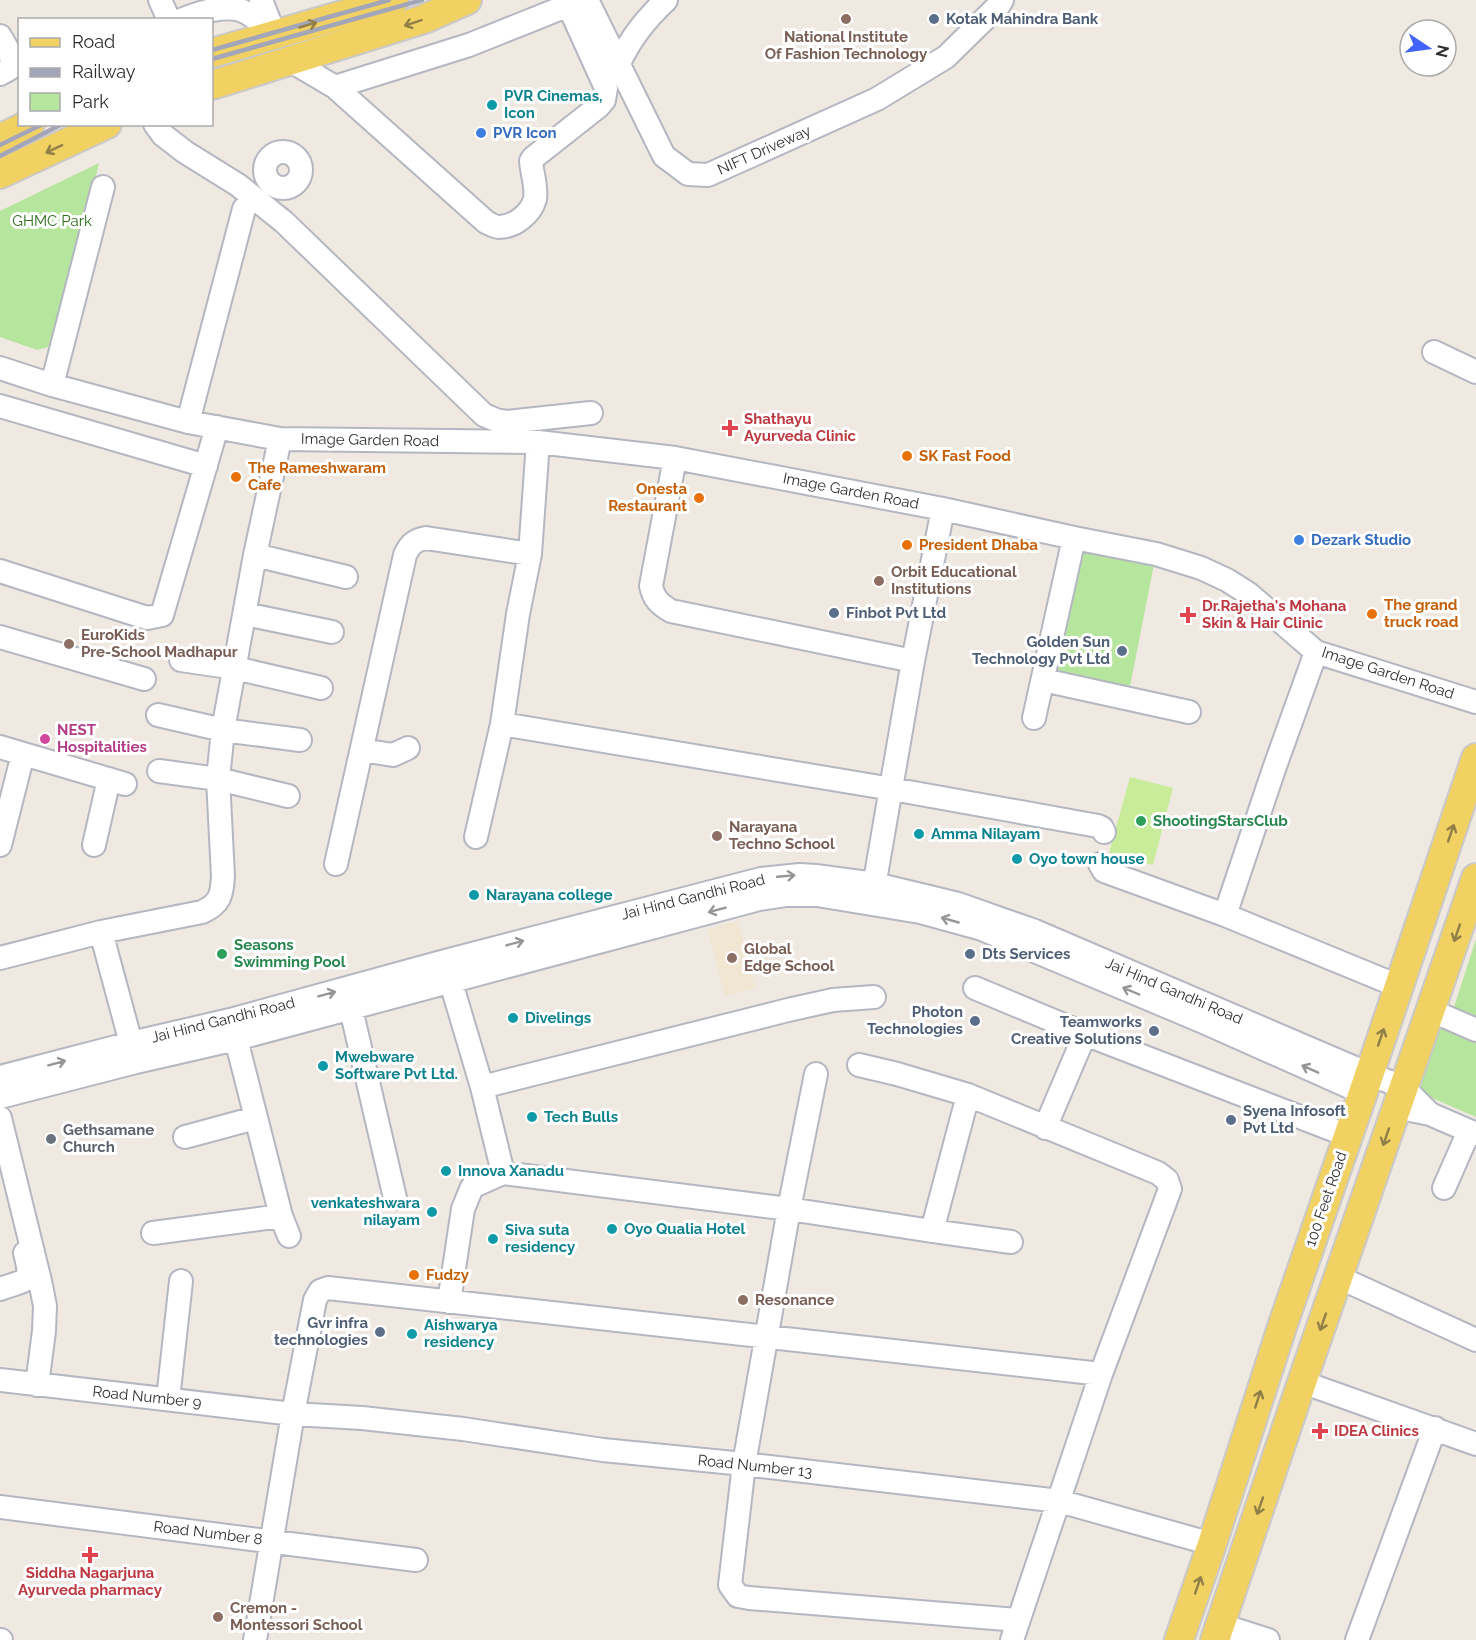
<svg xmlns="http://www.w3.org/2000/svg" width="1476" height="1640" font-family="Raleway,sans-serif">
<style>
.education{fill:#f0e6d1}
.green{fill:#b6e59e}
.pitch{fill:#c9ec9a}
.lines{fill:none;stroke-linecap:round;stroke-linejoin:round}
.minor-casing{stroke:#b4b7c1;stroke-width:26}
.major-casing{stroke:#c9c9c9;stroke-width:32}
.minor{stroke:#fff;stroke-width:22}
.major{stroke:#f2d163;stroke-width:28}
.rail{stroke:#a3a6b8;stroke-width:4.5}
.oneway{stroke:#908048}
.oneway2{stroke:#969696}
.education-dot{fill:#8d6e63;stroke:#fff;stroke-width:2}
.service-dot{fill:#5c6f8a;stroke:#fff;stroke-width:2}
.culture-dot{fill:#0f9aa8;stroke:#fff;stroke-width:2}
.shop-dot{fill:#3f7fe0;stroke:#fff;stroke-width:2}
.health-dot{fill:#e0444e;stroke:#fff;stroke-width:2}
.food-dot{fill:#e8710a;stroke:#fff;stroke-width:2}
.hotel-dot{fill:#d1479c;stroke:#fff;stroke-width:2}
.leisure-dot{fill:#2e9e5b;stroke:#fff;stroke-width:2}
.worship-dot{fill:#6b7280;stroke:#fff;stroke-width:2}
.labels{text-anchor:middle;stroke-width:6;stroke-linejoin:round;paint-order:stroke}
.service-label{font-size:15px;font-weight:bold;fill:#4e5e75;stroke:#fff;text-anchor:start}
.education-label{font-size:15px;font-weight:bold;fill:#785e54;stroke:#fff;text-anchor:start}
.culture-label{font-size:15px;font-weight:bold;fill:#0d838f;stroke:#fff;text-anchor:start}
.shop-label{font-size:15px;font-weight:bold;fill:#366cbe;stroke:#fff;text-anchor:start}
.street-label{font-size:15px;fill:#2e2e2e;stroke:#fff}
.park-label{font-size:15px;fill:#2c6e1b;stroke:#fff}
.health-label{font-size:15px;font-weight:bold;fill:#be3a42;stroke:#fff;text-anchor:start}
.food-label{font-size:15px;font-weight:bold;fill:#c56008;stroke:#fff;text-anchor:start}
.hotel-label{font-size:15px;font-weight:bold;fill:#b23c85;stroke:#fff;text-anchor:start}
.leisure-label{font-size:15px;font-weight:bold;fill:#27864d;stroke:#fff;text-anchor:start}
.worship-label{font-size:15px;font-weight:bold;fill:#5b616d;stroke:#fff;text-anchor:start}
</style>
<rect width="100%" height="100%" fill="#efe9e1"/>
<!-- education -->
<path class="education" d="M738 921 755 988 725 996 708 929Z"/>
<!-- green -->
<path class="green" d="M99 163 62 320 48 347 37 350 0 337V211Z
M1081 540 1156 554 1126 707 1048 692Z
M1476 939V1020L1453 1010Z
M1439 1023 1476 1039V1117L1416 1091Z"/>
<!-- pitch -->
<path class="pitch" d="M1130 777 1173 788 1153 865 1109 853Z"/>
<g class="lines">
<defs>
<path id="minor" d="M160 0 169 20
M261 0 274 33
M587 0 664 156 688 174 708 175 877 99 946 57 999 5 1002 0
M181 20C198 13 228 3 245 12 256 17 265 27 275 35
M0 36C4 44 18 62 9 69 7 71 3 72 0 74
M291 61 335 87 486 222C490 224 495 227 499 227 514 227 531 214 535 199 537 187 532 174 531 161L533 158 599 106 604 100 606 88 566 0
M619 63C631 38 645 20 666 0
M335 87 469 45 569 5
M155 124 163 135 185 152 238 185 284 222 484 415 496 420 507 422 591 413
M265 170a18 18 0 1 1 36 0a18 18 0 1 1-36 0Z
M1434 352 1476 372
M0 368 52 385 188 422 280 439 538 442 675 458 943 509 1074 538 1156 554 1201 568 1227 580 1249 594 1316 652 1476 702
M52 385 103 187
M0 406 206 466
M188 422 244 209
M675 458 651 586C654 599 659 604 671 611L913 661 943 509
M255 555 346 577
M0 571 147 618 162 615 217 427
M245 614 332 632
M0 637 144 679
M181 660 235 668 321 688
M1043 680 1189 712
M158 715 223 730 300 740
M1034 718 1074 538
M502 724 892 789 1098 826 1102 828 1104 832
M0 747 125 784
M362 750 393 755 408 748
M159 771 218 779 288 796
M476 837 502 724 518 614 530 554 538 442
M0 845 23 754
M94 845 109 779
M336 864 405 555C410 544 415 540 426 538L530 554
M1100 864 1104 871 1225 915 1398 986
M872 898 913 661
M1225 915 1274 769 1316 652
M101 932 135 1058
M0 958 101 932 202 912C220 904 222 895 223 876L218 779 223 730 255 555 280 439
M447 969 482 1087 503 1173 789 1209 932 1231 1011 1242
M975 988 1085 1034 1349 1136
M351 1009 395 1198
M1430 1010 1476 1030
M236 1039 281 1216 289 1236
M859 1065 897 1074 968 1095 1158 1173 1167 1180 1170 1189 1101 1374 1012 1640
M816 1074 789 1209 744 1464 730 1585 738 1596 749 1598 1018 1620
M0 1077 131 1043 230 1020 445 961 761 879 800 875 816 876 875 884 958 904 1035 931 1369 1074 1403 1087 1430 1114 1396 1107
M482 1087 788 1010 833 1000 874 997
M0 1097 136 1062 236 1039 759 899 786 895H817L920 912 982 929 1206 1023 1363 1093
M1430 1114 1476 1134
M0 1118 40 1281 45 1306 44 1331 37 1385
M1045 1128 1085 1034
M185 1137 255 1118
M1444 1188 1469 1131
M932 1231 968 1095
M153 1233 281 1216
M1338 1277 1476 1340
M0 1289C27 1279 33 1284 25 1253
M449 1302 463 1209 472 1187 503 1173
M0 1380 293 1414 362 1418 463 1429 603 1450 744 1464 1059 1501 1212 1544
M1302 1382 1476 1444
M168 1399 181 1281
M0 1507 416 1560
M1221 1625 1268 1640
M0 1640H1
M255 1640 293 1414 315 1300 320 1291 328 1288 1101 1374
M1357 1640 1435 1428"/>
<path id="major" d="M212 53 394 0
M212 85 424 19 467 0
M0 139 30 124
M0 174 107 124
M1179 1640 1212 1544 1283 1324 1363 1093 1476 758
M1215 1640 1302 1382 1476 878"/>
</defs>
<!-- minor casing -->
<use href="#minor" class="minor-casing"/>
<!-- major casing -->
<use href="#major" class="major-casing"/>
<!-- minor -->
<use href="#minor" class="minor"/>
<!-- major -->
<use href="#major" class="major"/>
<!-- rail -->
<path class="rail" d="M212 50 389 0
M212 59 422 0
M0 145 43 124
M0 156 62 124"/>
</g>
<!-- one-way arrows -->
<defs><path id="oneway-shaft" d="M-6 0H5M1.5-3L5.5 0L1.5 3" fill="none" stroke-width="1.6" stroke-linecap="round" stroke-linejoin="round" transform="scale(1.5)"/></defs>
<g class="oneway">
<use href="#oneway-shaft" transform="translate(413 23) rotate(162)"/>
<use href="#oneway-shaft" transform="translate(308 25) rotate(-16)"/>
<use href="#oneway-shaft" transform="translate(54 149) rotate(155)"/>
<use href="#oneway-shaft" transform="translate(1451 833) rotate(-71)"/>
<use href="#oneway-shaft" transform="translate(1457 933) rotate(109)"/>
<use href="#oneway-shaft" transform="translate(1381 1037) rotate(-71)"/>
<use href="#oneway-shaft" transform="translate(1386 1137) rotate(109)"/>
<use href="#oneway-shaft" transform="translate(1323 1322) rotate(109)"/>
<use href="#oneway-shaft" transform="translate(1258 1399) rotate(-72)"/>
<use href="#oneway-shaft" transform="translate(1260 1506) rotate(109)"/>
<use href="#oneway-shaft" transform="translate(1198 1585) rotate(-71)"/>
</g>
<g class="oneway2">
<use href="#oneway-shaft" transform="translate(786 876) rotate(-5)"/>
<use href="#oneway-shaft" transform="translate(717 910) rotate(165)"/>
<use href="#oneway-shaft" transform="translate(950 920) rotate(-164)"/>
<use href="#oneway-shaft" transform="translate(515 943) rotate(-15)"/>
<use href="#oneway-shaft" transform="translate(1131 991) rotate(-157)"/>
<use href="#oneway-shaft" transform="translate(327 994) rotate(-15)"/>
<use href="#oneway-shaft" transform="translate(57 1063) rotate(-15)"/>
<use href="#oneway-shaft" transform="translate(1310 1069) rotate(-156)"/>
</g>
<!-- markers -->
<g class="education-dot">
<circle cx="846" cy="19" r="6"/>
<circle cx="879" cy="581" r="6"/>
<circle cx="69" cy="644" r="6"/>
<circle cx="717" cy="836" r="6"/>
<circle cx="732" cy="958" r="6"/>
<circle cx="743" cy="1300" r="6"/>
<circle cx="218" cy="1617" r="6"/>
</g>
<g class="service-dot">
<circle cx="934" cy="19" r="6"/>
<circle cx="834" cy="613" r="6"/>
<circle cx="1122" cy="651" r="6"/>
<circle cx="970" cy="954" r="6"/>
<circle cx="975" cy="1021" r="6"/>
<circle cx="1154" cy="1031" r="6"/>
<circle cx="1231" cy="1120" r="6"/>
<circle cx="380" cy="1332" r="6"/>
</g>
<g class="culture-dot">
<circle cx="492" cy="105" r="6"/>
<circle cx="919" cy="834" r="6"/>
<circle cx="1017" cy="859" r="6"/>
<circle cx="474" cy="895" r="6"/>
<circle cx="513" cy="1018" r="6"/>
<circle cx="323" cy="1066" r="6"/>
<circle cx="532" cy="1117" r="6"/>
<circle cx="446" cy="1171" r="6"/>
<circle cx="432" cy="1212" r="6"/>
<circle cx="612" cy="1229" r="6"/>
<circle cx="493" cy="1239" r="6"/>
<circle cx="412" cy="1334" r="6"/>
</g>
<g class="shop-dot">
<circle cx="481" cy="133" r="6"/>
<circle cx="1299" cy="540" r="6"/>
</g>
<g class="health-dot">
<path d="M727 419h6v6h6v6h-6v6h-6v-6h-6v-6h6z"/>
<path d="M1185 606h6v6h6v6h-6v6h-6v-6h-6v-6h6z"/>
<path d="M1317 1422h6v6h6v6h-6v6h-6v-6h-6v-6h6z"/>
<path d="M87 1546h6v6h6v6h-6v6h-6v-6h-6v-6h6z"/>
</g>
<g class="food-dot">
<circle cx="907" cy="456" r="6"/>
<circle cx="236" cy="477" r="6"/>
<circle cx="699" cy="498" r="6"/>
<circle cx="907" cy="545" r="6"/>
<circle cx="1372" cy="614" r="6"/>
<circle cx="414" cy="1275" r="6"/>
</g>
<circle class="hotel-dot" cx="45" cy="739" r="6"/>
<g class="leisure-dot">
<circle cx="1141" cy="821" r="6"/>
<circle cx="222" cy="954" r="6"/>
</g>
<circle class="worship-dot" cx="51" cy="1139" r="6"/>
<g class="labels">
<!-- service labels -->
<g class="service-label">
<text x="946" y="24">Kotak Mahindra Bank</text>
<text x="846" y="618">Finbot Pvt Ltd</text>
<text x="1110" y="647" text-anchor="end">Golden Sun<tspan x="1110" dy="17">Technology Pvt Ltd</tspan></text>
<text x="982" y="959">Dts Services</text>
<text x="963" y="1017" text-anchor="end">Photon<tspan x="963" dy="17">Technologies</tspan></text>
<text x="1142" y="1027" text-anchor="end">Teamworks<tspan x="1142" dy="17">Creative Solutions</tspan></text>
<text x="1243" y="1116">Syena Infosoft<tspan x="1243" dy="17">Pvt Ltd</tspan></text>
<text x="368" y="1328" text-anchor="end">Gvr infra<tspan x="368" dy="17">technologies</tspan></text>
</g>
<!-- education labels -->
<g class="education-label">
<text x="846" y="42" text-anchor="middle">National Institute<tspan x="846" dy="17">Of Fashion Technology</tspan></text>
<text x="891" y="577">Orbit Educational<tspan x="891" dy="17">Institutions</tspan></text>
<text x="81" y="640">EuroKids<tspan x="81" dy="17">Pre-School Madhapur</tspan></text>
<text x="729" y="832">Narayana<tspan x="729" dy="17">Techno School</tspan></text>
<text x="744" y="954">Global<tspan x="744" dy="17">Edge School</tspan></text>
<text x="755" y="1305">Resonance</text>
<text x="230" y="1613">Cremon -<tspan x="230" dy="17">Montessori School</tspan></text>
</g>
<!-- culture labels -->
<g class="culture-label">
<text x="504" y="101">PVR Cinemas,<tspan x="504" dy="17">Icon</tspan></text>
<text x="931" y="839">Amma Nilayam</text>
<text x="1029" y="864">Oyo town house</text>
<text x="486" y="900">Narayana college</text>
<text x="525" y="1023">Divelings</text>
<text x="335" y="1062">Mwebware<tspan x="335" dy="17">Software Pvt Ltd.</tspan></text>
<text x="544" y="1122">Tech Bulls</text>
<text x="458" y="1176">Innova Xanadu</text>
<text x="420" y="1208" text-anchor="end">venkateshwara<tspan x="420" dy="17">nilayam</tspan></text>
<text x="624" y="1234">Oyo Qualia Hotel</text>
<text x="505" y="1235">Siva suta<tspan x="505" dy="17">residency</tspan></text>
<text x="424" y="1330">Aishwarya<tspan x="424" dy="17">residency</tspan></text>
</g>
<!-- shop labels -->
<g class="shop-label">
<text x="493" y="138">PVR Icon</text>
<text x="1311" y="545">Dezark Studio</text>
</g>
<!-- street labels -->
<g class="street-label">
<text transform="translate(764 150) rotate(-24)" y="5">NIFT Driveway</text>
<text transform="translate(370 440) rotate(1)" y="5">Image Garden Road</text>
<text transform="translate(851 491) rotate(11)" y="5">Image Garden Road</text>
<text transform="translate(1388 673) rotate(18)" y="5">Image Garden Road</text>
<text transform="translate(693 897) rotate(-14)" y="5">Jai Hind Gandhi Road</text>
<text transform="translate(1174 991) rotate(23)" y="5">Jai Hind Gandhi Road</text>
<text transform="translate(223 1020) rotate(-14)" y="5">Jai Hind Gandhi Road</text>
<text transform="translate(1326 1199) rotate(-71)" y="5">100 Feet Road</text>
<text transform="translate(147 1397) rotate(6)" y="5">Road Number 9</text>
<text transform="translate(755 1466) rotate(6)" y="5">Road Number 13</text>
<text transform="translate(208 1533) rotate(7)" y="5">Road Number 8</text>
</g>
<!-- park labels -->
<g class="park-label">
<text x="52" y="226">GHMC Park</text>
</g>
<!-- health labels -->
<g class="health-label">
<text x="744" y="424">Shathayu<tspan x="744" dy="17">Ayurveda Clinic</tspan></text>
<text x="1202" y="611">Dr.Rajetha's Mohana<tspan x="1202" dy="17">Skin &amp; Hair Clinic</tspan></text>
<text x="1334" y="1436">IDEA Clinics</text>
<text x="90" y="1578" text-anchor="middle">Siddha Nagarjuna<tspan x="90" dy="17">Ayurveda pharmacy</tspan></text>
</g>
<!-- food labels -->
<g class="food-label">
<text x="919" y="461">SK Fast Food</text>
<text x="248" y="473">The Rameshwaram<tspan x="248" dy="17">Cafe</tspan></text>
<text x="687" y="494" text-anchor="end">Onesta<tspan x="687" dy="17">Restaurant</tspan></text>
<text x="919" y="550">President Dhaba</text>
<text x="1384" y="610">The grand<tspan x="1384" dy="17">truck road</tspan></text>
<text x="426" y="1280">Fudzy</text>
</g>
<!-- hotel labels -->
<g class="hotel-label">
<text x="57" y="735">NEST<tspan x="57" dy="17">Hospitalities</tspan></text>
</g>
<!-- leisure labels -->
<g class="leisure-label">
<text x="1153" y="826">ShootingStarsClub</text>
<text x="234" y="950">Seasons<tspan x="234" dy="17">Swimming Pool</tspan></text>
</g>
<!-- worship labels -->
<g class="worship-label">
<text x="63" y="1135">Gethsamane<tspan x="63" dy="17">Church</tspan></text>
</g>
</g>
<!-- legend -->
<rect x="18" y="18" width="195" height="108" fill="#ffffff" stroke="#ababab" stroke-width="1.5"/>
<rect x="30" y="38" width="30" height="9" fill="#f2d163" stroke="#ababab" stroke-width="1.5"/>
<text x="72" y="48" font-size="18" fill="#2e2e2e">Road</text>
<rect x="30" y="68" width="30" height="9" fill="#a3a6b8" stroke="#ababab" stroke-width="1.5"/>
<text x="72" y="78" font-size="18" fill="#2e2e2e">Railway</text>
<rect x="30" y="93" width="30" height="18" fill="#b6e59e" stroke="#ababab" stroke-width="1.5"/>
<text x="72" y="108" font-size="18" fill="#2e2e2e">Park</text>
<!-- north arrow -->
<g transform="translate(1428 48) rotate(103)"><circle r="28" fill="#ffffff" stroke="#ababab" stroke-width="1.5"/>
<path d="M0-4.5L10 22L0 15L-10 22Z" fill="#4264fb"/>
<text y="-9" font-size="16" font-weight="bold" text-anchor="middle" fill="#2e2e2e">N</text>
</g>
</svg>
